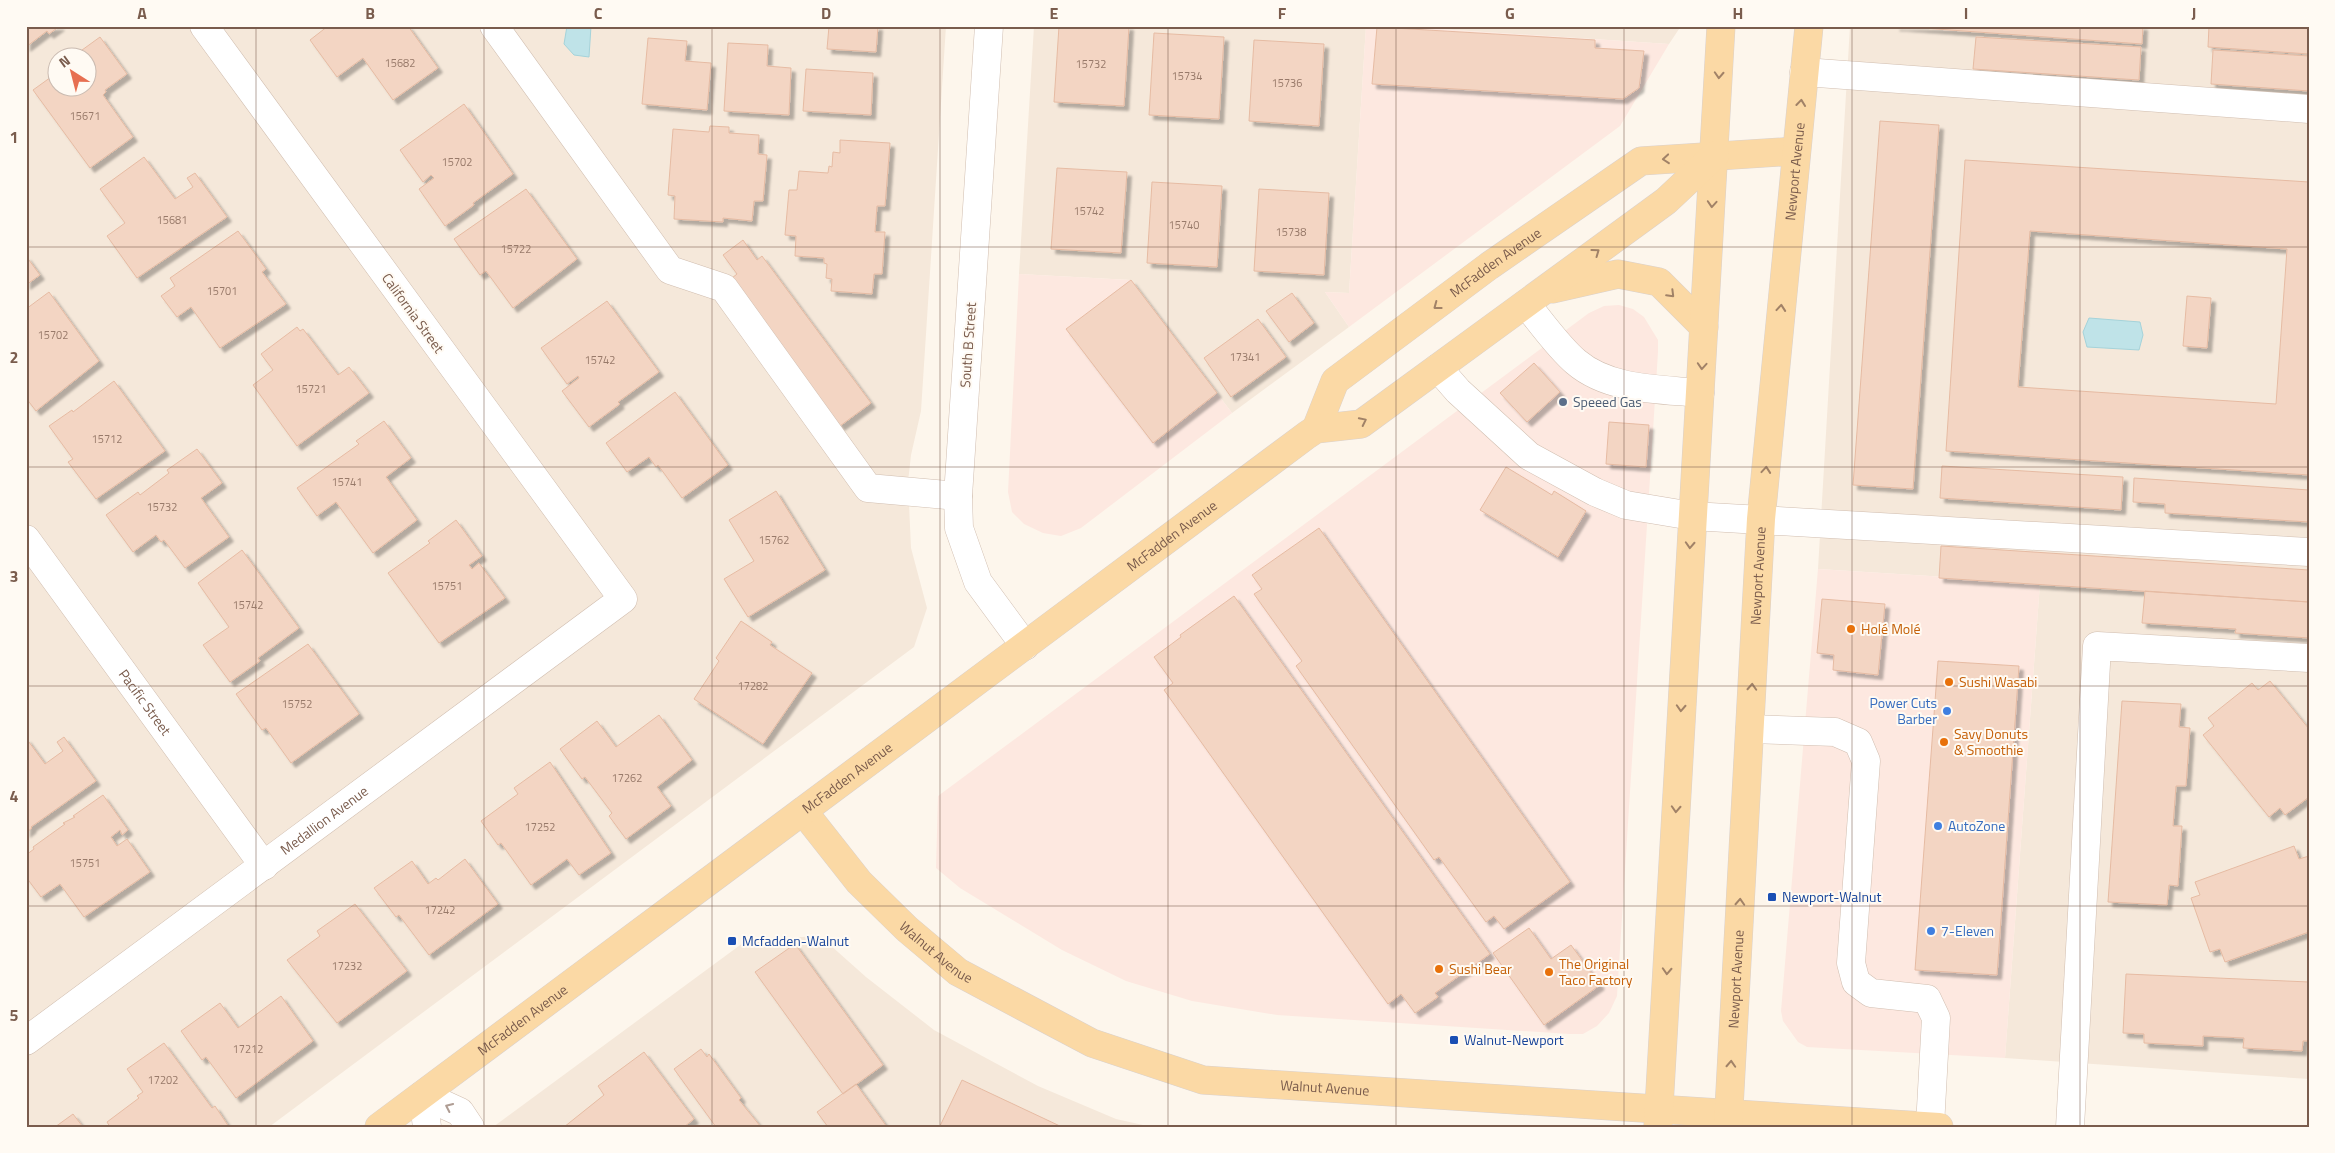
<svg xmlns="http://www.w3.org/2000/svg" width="2335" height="1153" font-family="'Titillium Web',sans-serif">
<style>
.residential{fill:#f5e8da;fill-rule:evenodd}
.commercial{fill:#fde8e0}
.water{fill:#bfe3e8;stroke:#a5d3da}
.building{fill:#f3d5c3;stroke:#e6bba3;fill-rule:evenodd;filter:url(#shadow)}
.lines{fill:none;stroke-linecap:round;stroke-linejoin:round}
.minor-casing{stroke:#d1beb0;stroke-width:29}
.major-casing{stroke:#dad1cd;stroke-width:29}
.minor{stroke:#fff;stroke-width:28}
.major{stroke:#fbd9a5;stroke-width:28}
.oneway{stroke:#a18267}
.oneway2{stroke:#af9d94}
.grid{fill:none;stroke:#7a5c4d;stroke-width:1;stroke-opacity:0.55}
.service-dot{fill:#5c6f8a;stroke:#fffaf3;stroke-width:2}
.food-dot{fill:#e8710a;stroke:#fffaf3;stroke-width:2}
.shop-dot{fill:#3f7fe0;stroke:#fffaf3;stroke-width:2}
.transit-dot{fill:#1a4fb4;stroke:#fffaf3;stroke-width:2}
.labels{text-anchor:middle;stroke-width:4;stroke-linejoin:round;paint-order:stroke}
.number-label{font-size:11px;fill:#987a6a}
.street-label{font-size:14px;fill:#7a5c4d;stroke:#fffaf3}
.service-label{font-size:14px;fill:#4e5e75;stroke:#fffaf3;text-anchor:start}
.food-label{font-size:14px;fill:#c56008;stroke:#fffaf3;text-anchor:start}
.shop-label{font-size:14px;fill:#366cbe;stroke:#fffaf3;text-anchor:start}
.transit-label{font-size:14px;fill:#164399;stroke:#fffaf3;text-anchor:start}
.neatline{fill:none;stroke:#7a5c4d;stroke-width:2}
.grid-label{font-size:16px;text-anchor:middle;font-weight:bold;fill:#7a5c4d}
</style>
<defs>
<filter id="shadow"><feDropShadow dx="4.5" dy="4.5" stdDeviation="1" flood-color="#0004"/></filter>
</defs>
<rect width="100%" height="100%" fill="#fdf6ec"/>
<!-- residential -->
<path class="residential" d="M26 26H946L921 411 911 455 908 482 911 548 927 608 914 647 269 1127H26ZM58 58H88V88H58Z
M1034 26H1366L1349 293 1325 292 1349 327 1232 413 1131 280 1019 274Z
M1394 26H1681L1669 44Z
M1850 26H2309V1079L2005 1058 2040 583 1818 569Z
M820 936 866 977 934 1030 1038 1086 1116 1119 1152 1127H493L747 940Z"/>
<!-- commercial -->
<path class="commercial" d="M1366 26H1394L1669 44 1620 126 1349 327 1325 292 1349 293Z
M1019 274 1131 280 1232 413 1081 528 1061 536 1043 533 1024 524 1012 512 1008 492Z
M1619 305 1633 309 1644 317 1658 340V352L1617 996 1609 1013 1597 1026 1583 1034H1570L1277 1015 1192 1001 1126 981 1062 950 960 888 936 868 938 796 1589 313 1604 306Z
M1818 569 2040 583 2005 1058 1807 1047 1798 1042 1783 1021 1781 1011Z"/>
<!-- water -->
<path class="water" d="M567 26H591L589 57 574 55 564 44Z
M2089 318 2140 322 2143 335 2139 350 2087 347 2083 332Z"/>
<!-- building -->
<path class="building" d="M26 26H60L49 34 47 31 26 47Z
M328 26H408L438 68 393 100 363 58 337 77 310 40Z
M829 26H878L876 52 827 49Z
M1059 26H1129L1124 106 1054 102Z
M1895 26H2143L2142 44Z
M2209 26H2309V54L2208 47Z
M1377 27 1595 40V48L1644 51 1639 88 1623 99 1372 84Z
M1154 33 1224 37 1219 119 1149 115Z
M100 37 127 74 105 90 106 92 103 95 133 137 90 168 33 90 58 72V88H88V58H71Z
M1976 37 2141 47 2139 80 1973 69Z
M648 38 687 41 685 61 711 63 707 110 642 104Z
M1254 40 1324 44 1319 126 1249 121Z
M728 43 768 45 767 66 791 68 789 115 724 111Z
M2213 50 2309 56V91L2211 84Z
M806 69 873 73 871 115 803 111Z
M464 104 513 174 473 203 474 205 445 226 419 189 434 178 431 175 423 182 400 150Z
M1880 121 1939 125 1913 489 1853 485Z
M710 126 729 127V133L759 135 758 154 767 155 763 201H754L752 221 723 218V222L674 219 675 196 668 195 673 129 709 132Z
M840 140 890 143 885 206H877L875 232H885L882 274H874L872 294 831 291 832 279 826 278 827 264 824 263V258L795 256 796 236 785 235 789 190H797L799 171 828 173 829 166 832 167 833 152 840 153Z
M144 157 175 199 193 187 187 178 195 173 227 217 137 278 107 236 125 223 100 189Z
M1965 160 2309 182V475L1946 451ZM2030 231 2287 249 2276 404 2018 387Z
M1057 168 1127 172 1121 253 1051 249Z
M1152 182 1222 186 1217 267 1147 263Z
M526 189 577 259 513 308 486 271 480 275 454 239Z
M1259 189 1329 193 1324 275 1254 271Z
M238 231 266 269 262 272 286 304 220 348 191 307 177 317 161 296 175 286 170 278Z
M743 240 757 260 762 256 871 403 840 426 732 278 737 274 723 255Z
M26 256 40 275 26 285Z
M1131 280 1217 393 1153 443 1066 329Z
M49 292 99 361 36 411 26 398V309Z
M1292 293 1314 323 1289 342 1266 311Z
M2187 296 2211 298 2207 348 2183 346Z
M607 301 659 372 618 402 620 404 589 427 562 391 579 378 578 376 567 384 541 348Z
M1258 319 1286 357 1231 397 1204 358Z
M297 327 300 331 303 329 338 375 349 367 369 393 297 446 253 385 273 370 261 354Z
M1534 363 1560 392 1527 422 1500 393Z
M114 381 165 451 96 499 68 462 73 459 49 426 72 410 73 412Z
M675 392 728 465 682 498 658 465 656 467 649 457 627 472 606 443Z
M384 421 411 458 386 477 417 520 373 553 336 502 317 516 297 488 359 444 356 441Z
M1609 422 1649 425 1646 467 1606 464Z
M197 449 222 483 201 498 229 537 185 568 164 540 161 542 156 535 133 552 106 515 138 492 140 495 169 473 167 470Z
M1942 466 2123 477 2121 510 1940 498Z
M1506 467 1552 495 1554 491 1586 511 1558 557 1480 510Z
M2134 478 2309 490V522L2165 513V504L2133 502Z
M776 491 825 570 748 617 724 579 754 561 729 520Z
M456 520 482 556 469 565 472 569 479 563 505 598 439 643 388 573 430 543 428 541Z
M1319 528 1570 882 1504 929 1494 916 1486 922 1439 857 1434 860 1296 666 1302 661 1254 594 1262 589 1252 575Z
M1941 546 2309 570V602L1939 578Z
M242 550 299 628 258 658 260 661 230 682 203 645 229 627 198 583Z
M2145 591 2309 602V638L2235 633 2236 629 2142 623Z
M1234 596 1490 954 1435 993 1438 997 1415 1013 1401 994 1388 1004 1164 690 1173 683 1154 657 1181 637 1180 635Z
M1822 599 1885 604 1878 675 1833 670 1834 655 1817 653Z
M741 621 772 642 770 645 812 673 763 744 694 699 719 661 716 658Z
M308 644 359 714 291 763 266 728 262 730 236 694Z
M1938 661 2019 666 1997 975 1915 970Z
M2270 681 2309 729V797L2285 815 2280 808 2269 817 2203 735 2214 726 2208 718 2252 683 2258 690Z
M2122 701 2181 704 2179 727 2190 728 2186 786H2176L2173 826H2182L2178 886 2169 885 2167 905 2108 902Z
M659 715 692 760 657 787 671 806 626 839 609 816 612 813 585 777 582 779 560 749 597 721 616 747Z
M64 737 96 781 31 827 32 828 26 833V738L45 764 63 751 57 742Z
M550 762 611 853 579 875 567 859 531 885 501 843 498 845 481 821 518 794 514 788Z
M103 795 128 830 122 835 120 830 111 837 117 846 127 839 150 872 84 917 60 884 41 897 26 877V855L34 849 33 847 65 824 63 823 75 817 73 816Z
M2294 846 2299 859 2309 856V932L2225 962 2220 949 2210 952 2191 898 2200 895 2195 882Z
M465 859 498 904 429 955 399 915 396 917 374 888 412 861 428 884 436 878 438 880Z
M355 904 407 971 337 1023 287 960 320 936 317 931Z
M1529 928 1551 959 1571 945 1600 985 1544 1025 1493 953Z
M795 944 883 1065 843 1094 755 972Z
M2126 974 2309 982V1041H2303L2302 1051 2243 1048 2244 1038 2203 1036V1046L2144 1043V1034L2123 1033Z
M281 996 313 1041 236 1098 206 1057 202 1060 181 1031 220 1003 238 1028Z
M164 1043 212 1108 215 1106 229 1127H110L107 1122 139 1098 137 1096 143 1092 127 1069Z
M701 1049 707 1057 709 1054 741 1098 739 1100 761 1127H716L674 1069Z
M644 1052 694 1119 684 1127H564L604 1095 598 1086Z
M962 1080 1062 1127 940 1126Z
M856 1084 887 1127H828L817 1112Z
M73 1114 83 1127H55Z"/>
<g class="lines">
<defs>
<g id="minor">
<path d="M494 26 670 270 724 288 868 488 958 496"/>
<path d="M989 26 958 496 959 528 978 582 1025 646"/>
<path d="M1804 72 2309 109"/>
<path d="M1526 304C1540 321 1559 348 1576 362 1609 390 1658 389 1700 393"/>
<path d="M1438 368 1458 391 1529 456 1595 492 1626 505 1692 516 2309 552"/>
<path id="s1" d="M26 539 264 866"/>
<path d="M1750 729 1835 732 1858 742 1866 761 1851 963 1856 982 1871 993 1927 999 1936 1018 1930 1126"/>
<path id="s2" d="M26 1041 623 599 204 26"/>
<path d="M423 1095 460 1112 470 1127"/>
<path d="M423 1095 427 1127"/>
<path d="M2070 1127 2097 646 2309 658"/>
</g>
<g id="major">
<path d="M1552 289 1618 274 1659 282 1704 327"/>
<path id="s3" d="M1316 429 1335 381 1489 266 1641 161 1796 151"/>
<path id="s4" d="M803 811 859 882 907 929 958 972 1092 1043 1203 1080 1939 1127"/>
<path d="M1658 1125 1721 26"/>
<path id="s5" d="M379 1127 1307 435 1316 429 1361 424 1666 201 1715 155"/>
<path id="s6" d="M1728 1127 1761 519 1809 26"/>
</g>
</defs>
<!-- minor casing -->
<use href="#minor" class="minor-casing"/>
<!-- major casing -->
<use href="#major" class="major-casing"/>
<!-- minor -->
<use href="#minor" class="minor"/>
<!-- major -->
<use href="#major" class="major"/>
</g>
<!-- one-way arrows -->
<defs><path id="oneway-chevron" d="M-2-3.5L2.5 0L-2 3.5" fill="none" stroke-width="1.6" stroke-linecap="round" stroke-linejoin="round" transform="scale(1.25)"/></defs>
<g class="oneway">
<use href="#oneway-chevron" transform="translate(1719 75) rotate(93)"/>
<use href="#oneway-chevron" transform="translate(1801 103) rotate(-84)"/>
<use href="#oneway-chevron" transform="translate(1666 159) rotate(175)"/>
<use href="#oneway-chevron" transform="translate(1712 204) rotate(94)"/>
<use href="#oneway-chevron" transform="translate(1596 252) rotate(-36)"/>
<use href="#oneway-chevron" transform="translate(1671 294) rotate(45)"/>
<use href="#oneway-chevron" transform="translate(1437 306) rotate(143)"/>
<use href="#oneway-chevron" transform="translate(1781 308) rotate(-85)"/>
<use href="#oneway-chevron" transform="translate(1702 366) rotate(94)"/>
<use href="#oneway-chevron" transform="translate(1363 421) rotate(-26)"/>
<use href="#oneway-chevron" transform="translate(1766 470) rotate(-85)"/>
<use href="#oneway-chevron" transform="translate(1690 545) rotate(93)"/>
<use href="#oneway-chevron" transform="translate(1752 687) rotate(-87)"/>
<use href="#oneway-chevron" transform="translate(1681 708) rotate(93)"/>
<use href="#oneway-chevron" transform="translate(1676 809) rotate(93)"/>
<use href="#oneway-chevron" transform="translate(1740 902) rotate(-87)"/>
<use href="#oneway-chevron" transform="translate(1667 971) rotate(93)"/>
<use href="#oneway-chevron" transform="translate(1731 1064) rotate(-87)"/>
</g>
<use class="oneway2" href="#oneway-chevron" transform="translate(449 1107) rotate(-155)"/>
<!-- grid -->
<path class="grid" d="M256 26V1127M484 26V1127M712 26V1127M940 26V1127M1168 26V1127M1396 26V1127M1624 26V1127M1852 26V1127M2080 26V1127M26 247H2309M26 467H2309M26 686H2309M26 906H2309"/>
<!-- markers -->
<circle class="service-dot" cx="1563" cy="402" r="5"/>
<g class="food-dot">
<circle cx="1851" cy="629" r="5"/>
<circle cx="1949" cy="682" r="5"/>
<circle cx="1944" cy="742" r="5"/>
<circle cx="1439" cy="969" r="5"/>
<circle cx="1549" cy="972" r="5"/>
</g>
<g class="shop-dot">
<circle cx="1947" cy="711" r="5"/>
<circle cx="1938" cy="826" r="5"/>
<circle cx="1931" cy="931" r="5"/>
</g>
<g class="transit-dot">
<rect x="1767" y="892" width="10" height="10" rx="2.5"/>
<rect x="727" y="936" width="10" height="10" rx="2.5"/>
<rect x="1449" y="1035" width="10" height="10" rx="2.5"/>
</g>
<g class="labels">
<!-- number labels -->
<g class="number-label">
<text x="400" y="67">15682</text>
<text x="1091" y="68">15732</text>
<text x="1187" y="80">15734</text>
<text x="1287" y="87">15736</text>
<text x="85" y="120">15671</text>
<text x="457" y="166">15702</text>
<text x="1089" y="215">15742</text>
<text x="172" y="224">15681</text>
<text x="1184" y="229">15740</text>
<text x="1291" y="236">15738</text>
<text x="516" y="253">15722</text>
<text x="222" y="295">15701</text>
<text x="53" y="339">15702</text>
<text x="1245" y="361">17341</text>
<text x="600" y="364">15742</text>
<text x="311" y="393">15721</text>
<text x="107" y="443">15712</text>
<text x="347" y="486">15741</text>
<text x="162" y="511">15732</text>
<text x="774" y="544">15762</text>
<text x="447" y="590">15751</text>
<text x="248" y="609">15742</text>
<text x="753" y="690">17282</text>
<text x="297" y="708">15752</text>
<text x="627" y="782">17262</text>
<text x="540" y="831">17252</text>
<text x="85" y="867">15751</text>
<text x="440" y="914">17242</text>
<text x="347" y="970">17232</text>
<text x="248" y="1053">17212</text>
<text x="163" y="1084">17202</text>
</g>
<!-- street labels -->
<g class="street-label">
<text dy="5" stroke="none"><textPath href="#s6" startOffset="958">Newport Avenue</textPath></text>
<text dy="5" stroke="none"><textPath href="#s3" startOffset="251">McFadden Avenue</textPath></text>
<text transform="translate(413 313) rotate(54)" y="5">California Street</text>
<text transform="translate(968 345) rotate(-86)" y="5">South B Street</text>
<text dy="5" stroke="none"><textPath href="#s5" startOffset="989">McFadden Avenue</textPath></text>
<text dy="5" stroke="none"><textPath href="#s6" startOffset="552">Newport Avenue</textPath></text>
<text dy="5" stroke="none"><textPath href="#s1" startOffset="202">Pacific Street</textPath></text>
<text dy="5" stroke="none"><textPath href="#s5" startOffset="584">McFadden Avenue</textPath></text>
<text dy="5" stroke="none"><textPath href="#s2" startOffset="371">Medallion Avenue</textPath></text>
<text dy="5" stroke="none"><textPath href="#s4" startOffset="195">Walnut Avenue</textPath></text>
<text dy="5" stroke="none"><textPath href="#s6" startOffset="148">Newport Avenue</textPath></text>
<text dy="5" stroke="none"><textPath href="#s5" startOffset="179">McFadden Avenue</textPath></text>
<text dy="5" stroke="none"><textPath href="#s4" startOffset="615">Walnut Avenue</textPath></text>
</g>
<!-- service labels -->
<g class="service-label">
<text x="1573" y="407">Speeed Gas</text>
</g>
<!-- food labels -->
<g class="food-label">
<text x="1861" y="634">Holé Molé</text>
<text x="1959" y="687">Sushi Wasabi</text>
<text x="1954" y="739">Savy Donuts<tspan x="1954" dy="16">&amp; Smoothie</tspan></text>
<text x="1559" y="969">The Original<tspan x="1559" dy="16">Taco Factory</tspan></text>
<text x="1449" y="974">Sushi Bear</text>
</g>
<!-- shop labels -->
<g class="shop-label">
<text x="1937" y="708" text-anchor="end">Power Cuts<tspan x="1937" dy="16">Barber</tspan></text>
<text x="1948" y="831">AutoZone</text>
<text x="1941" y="936">7-Eleven</text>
</g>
<!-- transit labels -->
<g class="transit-label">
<text x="1782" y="902">Newport-Walnut</text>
<text x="742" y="946">Mcfadden-Walnut</text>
<text x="1464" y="1045">Walnut-Newport</text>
</g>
</g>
<!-- border -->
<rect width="2335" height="1153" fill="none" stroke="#fffaf3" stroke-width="55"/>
<!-- north arrow -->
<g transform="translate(72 72) rotate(324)"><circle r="24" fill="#fffaf3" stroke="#cabbb1"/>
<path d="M0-4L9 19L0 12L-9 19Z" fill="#e76f51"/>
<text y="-8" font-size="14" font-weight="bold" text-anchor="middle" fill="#7a5c4d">N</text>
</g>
<rect x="28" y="28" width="2280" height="1098" class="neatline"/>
<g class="grid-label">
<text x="142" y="19">A</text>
<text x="370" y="19">B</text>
<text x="598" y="19">C</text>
<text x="826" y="19">D</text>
<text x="1054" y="19">E</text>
<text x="1282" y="19">F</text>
<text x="1510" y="19">G</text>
<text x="1738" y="19">H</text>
<text x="1966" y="19">I</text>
<text x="2194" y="19">J</text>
<text x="14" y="143">1</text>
<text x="14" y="363">2</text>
<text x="14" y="582">3</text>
<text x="14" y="802">4</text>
<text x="14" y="1021">5</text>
</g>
</svg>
